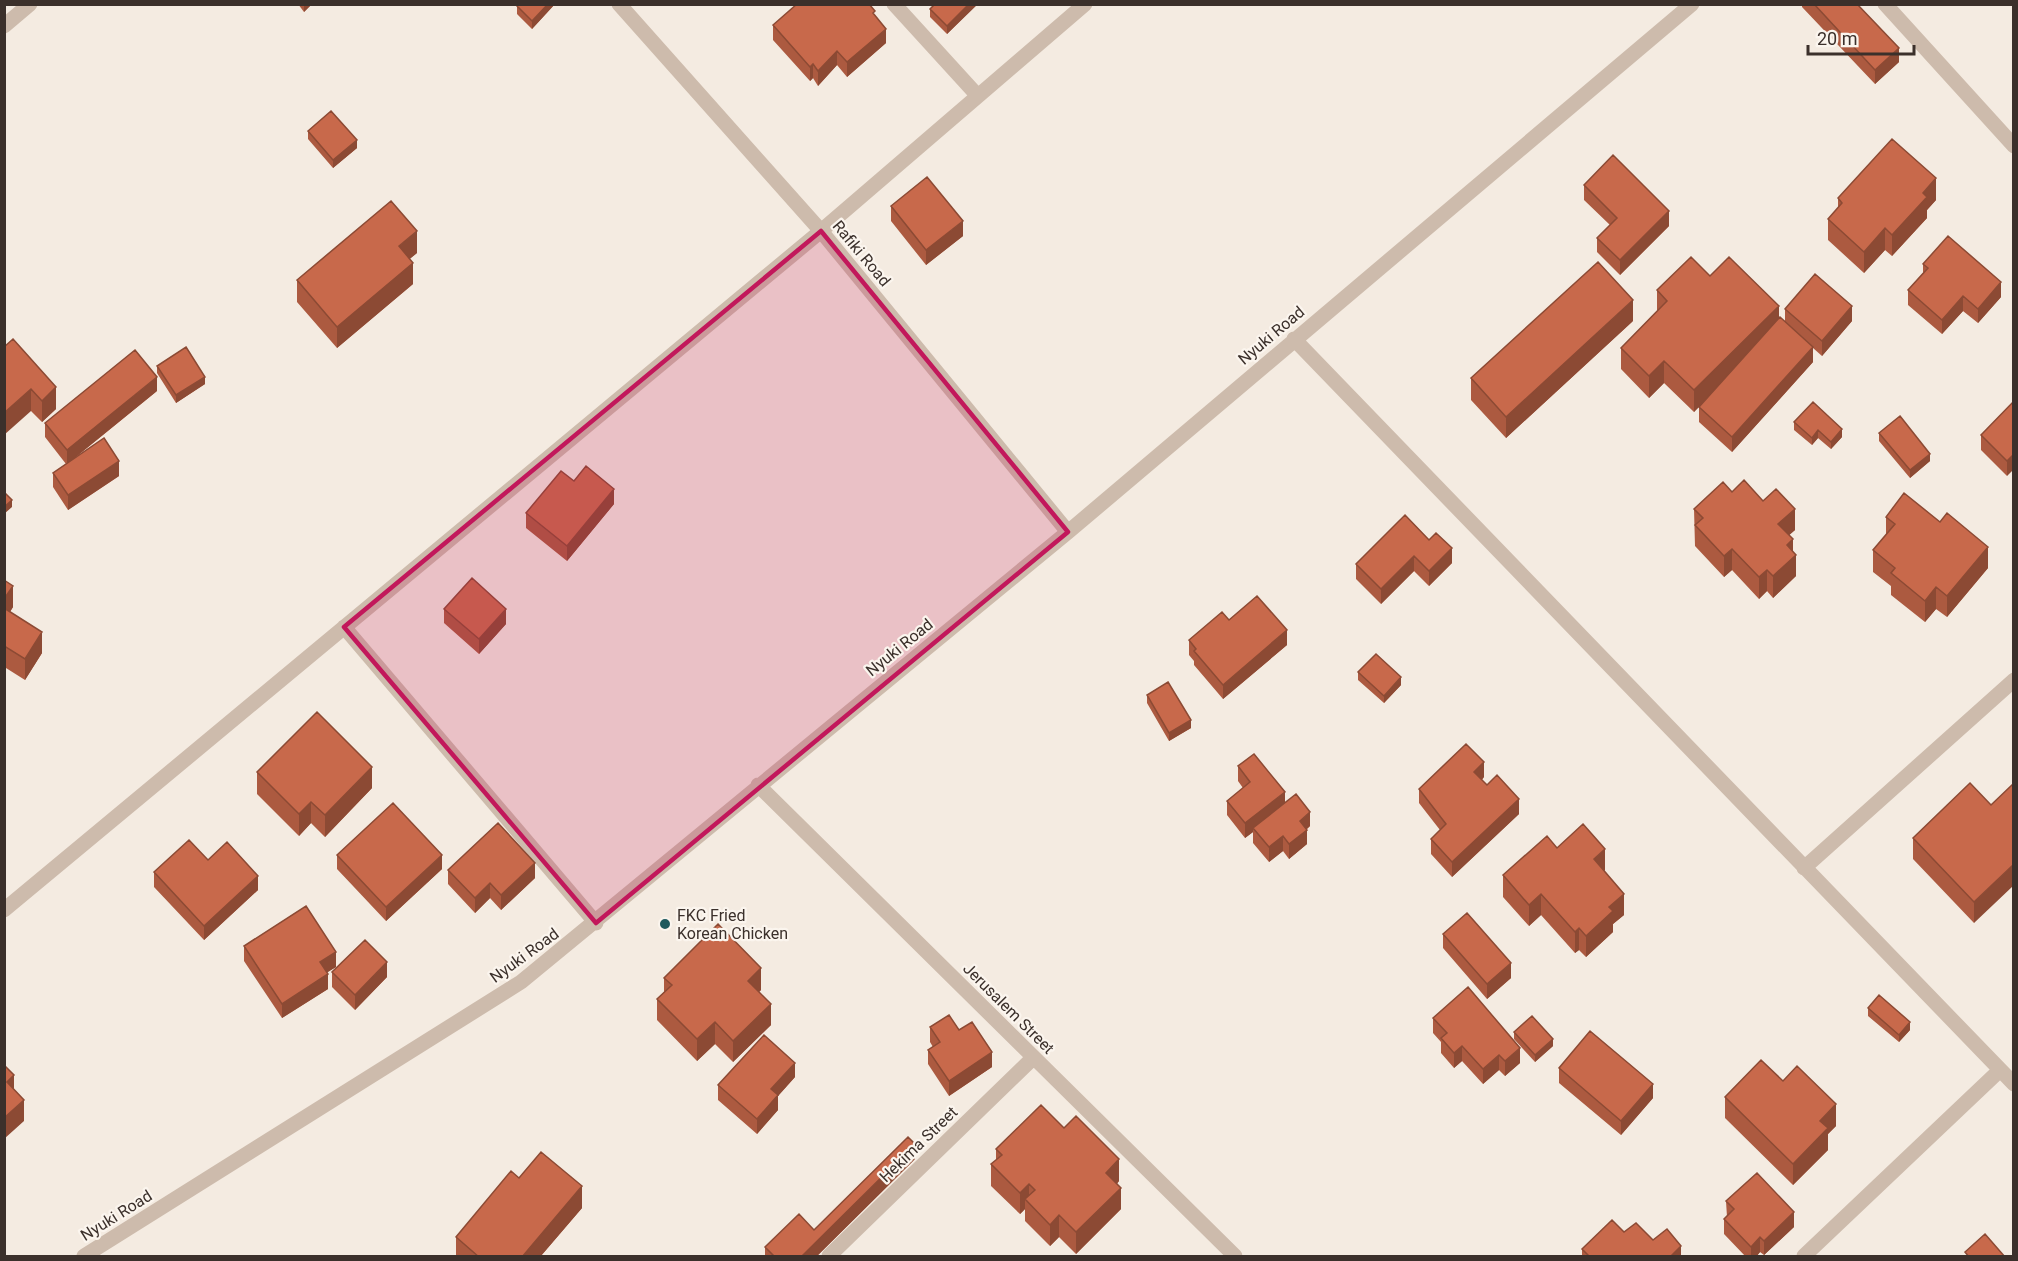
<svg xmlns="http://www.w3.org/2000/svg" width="2018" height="1261" font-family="Roboto,sans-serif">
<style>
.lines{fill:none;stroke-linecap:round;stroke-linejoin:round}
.minor{stroke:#cdbbac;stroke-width:15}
.wall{fill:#ac5a40}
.shaded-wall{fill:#8c4a34}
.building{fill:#c8694b;stroke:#8c4a34;stroke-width:1.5}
.marked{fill:#c2185b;fill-opacity:0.2;stroke:#c2185b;stroke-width:4.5;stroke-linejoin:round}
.poi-dot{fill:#1f5a5e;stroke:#fbf5ee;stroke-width:2}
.labels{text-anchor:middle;stroke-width:4.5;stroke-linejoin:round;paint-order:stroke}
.street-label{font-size:16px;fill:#3b302b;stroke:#fbf5ee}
.poi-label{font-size:16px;fill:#3b302b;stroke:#fbf5ee;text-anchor:start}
</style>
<rect width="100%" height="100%" fill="#f4ebe1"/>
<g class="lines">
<!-- minor -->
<path class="minor" d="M619 4 821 231 1068 532
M894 4 977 95
M1885 4 2014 146
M4 26 30 4
M1294 339 2014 1084
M344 627 596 923
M758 785 1235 1256
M1804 868 2014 680
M4 910 821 231 1085 4
M84 1256 521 982 1068 532 1692 4
M829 1256 1033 1058
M1804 1256 1999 1071"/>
</g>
<!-- wall -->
<path class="wall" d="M298 4H312L304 12Z
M519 4H555L532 29 517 14V6Z
M977 4 947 34 930 17V9Z
M1802 4H1857L1899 62 1875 84 1802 7Z
M875 17 886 43 847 77 837 65 818 86 813 78 810 81 773 40V25Z
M308 131 357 148 333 168 308 139Z
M1584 185 1669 226 1620 275 1597 252V238L1610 225 1584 200Z
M1838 198 1936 200 1927 210V218L1892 256 1885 250 1864 273 1828 240V219L1838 208Z
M891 206 963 236 926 265 891 221Z
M417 253 409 259 413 284 337 348 297 302V280Z
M1923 264 2001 297 1978 323 1963 311 1942 334 1908 305V290L1923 273Z
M1710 276 1779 319 1785 321V309L1852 321 1822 356 1813 348V362L1732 452 1699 422V406L1694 412 1664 383 1649 398 1621 369V348L1657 311V290Z
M1633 321 1506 438 1471 400V378Z
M4 347 56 409 42 422 31 411Z
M157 366 205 384 176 403 157 373Z
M157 391 76 457 119 476 68 510 53 487V473L66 464 45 437V423Z
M2013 402 2007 476 1981 450V435Z
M1794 422 1842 437 1831 449 1818 438 1812 445 1794 430Z
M1879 433 1930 461 1910 478 1879 441Z
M574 481 614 504 567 561 526 528V513Z
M1732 492 1763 501 1795 530 1789 535 1793 552 1796 576 1773 598 1767 591 1759 599 1732 570 1724 577 1695 546 1694 509Z
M1405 515 1452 563 1429 586 1414 571 1381 604 1356 579V564Z
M1886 517 1988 568 1947 617 1936 609 1925 622 1891 595V586L1873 572V550L1886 535Z
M4 580 13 607 10 612 42 653 25 680 6 668Z
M444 609 506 624 479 654 444 623Z
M1229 620 1287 645 1223 699 1194 665V661L1189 655V640Z
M1358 672 1401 685 1384 703 1358 680Z
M1147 695 1191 728 1169 741 1147 703Z
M1238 766 1285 803 1310 826 1307 829V844L1289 859 1283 851 1269 862 1253 843V832L1245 838 1227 815V801L1243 788 1238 781Z
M257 772 372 788 325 837 311 823 299 836 257 794Z
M1484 777 1482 780 1519 814 1452 877 1431 854V839L1440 830 1419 803V789Z
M1991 805 1974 923 1913 859V838Z
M1557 848 1605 870 1604 871 1624 915 1613 924V932L1586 957 1579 950 1575 953 1541 915 1529 926 1503 897V875Z
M337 855 442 869 386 921 337 869Z
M208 860 258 890 204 940 154 887V872Z
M448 870 535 878 501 910 490 898 475 913 448 884Z
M1443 934 1511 978 1487 999 1443 948Z
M244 946 336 967 327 972 328 989 282 1018 244 961Z
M332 972 387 977 355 1010 332 987Z
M664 978 761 990 759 992 771 1025 733 1062 715 1044 697 1061 657 1020V999L664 992Z
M1868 1008 1910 1030 1899 1042 1868 1016Z
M1433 1018 1520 1063 1505 1076 1499 1070 1483 1084 1462 1061 1454 1068 1441 1053V1042L1433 1033Z
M930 1027 959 1030 992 1067 949 1096 928 1064V1050L933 1047 930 1042Z
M1514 1032 1553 1046 1535 1062 1514 1039Z
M1559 1068 1653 1098 1621 1135 1559 1083Z
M795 1077 778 1096V1110L757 1134 718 1100V1085Z
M1783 1081 1836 1126 1828 1134V1150L1793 1185 1725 1118V1097Z
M1064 1128 1119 1181 1117 1184 1121 1209 1076 1254 1059 1237 1050 1246 1025 1221V1209L1020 1214 991 1186V1164L996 1160V1149Z
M915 1159 816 1257H765V1247L814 1230Z
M519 1178 582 1208 540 1257H456V1237Z
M1726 1201 1794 1227 1764 1255 1760 1252 1756 1257H1746L1724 1234V1219L1727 1217Z
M1624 1232 1653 1240 1681 1257H1582V1249Z"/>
<!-- shaded-wall -->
<path class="shaded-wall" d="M304 4H312L304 12Z
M548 4H555L532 29V21Z
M969 4 977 5 947 34V26Z
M886 29V43L847 77V62Z
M1899 48V62L1875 84V70Z
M837 51V65L818 86V71Z
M813 64V78L810 81V67Z
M357 140V148L333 168V160Z
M1936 178V200L1927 210V218L1892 256V235L1923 193Z
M1669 211V226L1620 275V260Z
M963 221V236L926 265V250Z
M1885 228V250L1864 273V252Z
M417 231V253L399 268V246Z
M413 263V284L337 348V327Z
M2001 282V297L1978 323V309Z
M1963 296V311L1942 334V320Z
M1633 300V321L1506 438V417Z
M1779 306V328L1694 412V390Z
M1852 306V321L1822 356V341Z
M1813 347V362L1732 452V437Z
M1664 361V383L1649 398V376Z
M157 377V391L67 464V450Z
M205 377V384L176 403V395Z
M56 387V409L42 422V401Z
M31 389V411L4 435V413Z
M1842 429V437L1831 449V442Z
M1818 430V438L1812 445V438Z
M1930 454V461L1910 478V470Z
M2013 455V470L2007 476V461Z
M119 461V476L68 510V495Z
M614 489V504L567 561V546Z
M12 500V507L4 514V507Z
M1795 509V530L1778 545V524Z
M1793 539V557L1796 555V576L1773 598V576L1787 545Z
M1988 547V568L1947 617V596Z
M1452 548V563L1429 586V571Z
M1732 549V570L1724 577V556Z
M1414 556V571L1381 604V589Z
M1767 570V591L1759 599V577Z
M13 586V607L4 621V599Z
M1936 587V609L1925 622V601Z
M506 609V624L479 654V639Z
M1287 630V645L1223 699V685Z
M42 632V653L25 680V659Z
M6 647V668L4 670V648Z
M1401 677V685L1384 703V696Z
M1191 720V728L1169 741V733Z
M1484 762V777L1474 787V772Z
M372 767V788L325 837V815Z
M1285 792V807L1253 828V832L1245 838V823Z
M1519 799V814L1452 877V862Z
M311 802V823L299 836V814Z
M1310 812V826L1300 835V821Z
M1307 830V844L1289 859V844Z
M1283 836V851L1269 862V847Z
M1605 849V870L1594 880V859Z
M442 855V869L386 921V907Z
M535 863V878L501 910V895Z
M2013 865V886L1974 923V902Z
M258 876V890L204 940V926Z
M490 883V898L475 913V898Z
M1541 894V915L1529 926V905Z
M1624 894V915L1613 924V932L1586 957V936L1609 907Z
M1579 928V950L1575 953V932Z
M336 952V967L320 977V962Z
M387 962V977L355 1010V995Z
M1511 963V978L1487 999V984Z
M761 968V990L748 1002V981Z
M328 974V989L282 1018V1004Z
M771 1004V1025L733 1062V1041Z
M715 1022V1044L697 1061V1039Z
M1910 1022V1030L1899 1042V1035Z
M1553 1039V1046L1535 1062V1055Z
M1462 1046V1061L1454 1068V1053Z
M1520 1048V1063L1505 1076V1061Z
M992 1052V1067L949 1096V1081Z
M1499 1055V1070L1483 1084V1069Z
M795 1063V1077L778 1096V1110L757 1134V1119L771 1089Z
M14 1075V1096L7 1082Z
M1653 1084V1098L1621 1135V1121Z
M24 1100V1121L4 1139V1118Z
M1836 1104V1126L1828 1134V1150L1793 1185V1164L1820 1121Z
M915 1144V1159L816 1257H801Z
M1119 1159V1181L1106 1194V1173Z
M1029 1184V1203L1025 1199V1209L1020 1214V1193Z
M582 1186V1208L540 1257H522Z
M1121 1188V1209L1076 1254V1232Z
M1794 1212V1227L1764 1255V1241Z
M1059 1215V1237L1050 1246V1225Z
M1760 1237V1252L1756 1257H1751V1247Z
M1681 1246V1257H1670Z"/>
<!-- building -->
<path class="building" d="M519 4H548L532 21 517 6Z
M797 4H869L875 11 873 13 886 29 847 62 837 51 818 71 813 64 810 67 773 25Z
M935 4H969L947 26 930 9Z
M1814 4H1857L1899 48 1875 70Z
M331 111 357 140 333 160 308 131Z
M1892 139 1936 178 1923 193 1927 197 1892 235 1885 228 1864 252 1828 219 1842 203 1838 198Z
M1613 155 1669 211 1620 260 1597 238 1617 218 1584 185Z
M927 177 963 221 926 250 891 206Z
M391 201 417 231 399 246 413 263 337 327 297 280Z
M1948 236 2001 282 1978 309 1963 296 1942 320 1908 290 1928 268 1923 264Z
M1691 257 1710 276 1729 257 1779 306 1694 390 1664 361 1649 376 1621 348 1667 301 1657 290Z
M1598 262 1633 300 1506 417 1471 378Z
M1815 274 1852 306 1822 341 1785 309Z
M1780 317 1813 347 1732 437 1699 407Z
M13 339 56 387 42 401 31 389 4 413V347Z
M186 347 205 377 176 395 157 366Z
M135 350 157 377 67 450 45 423Z
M1813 402 1842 429 1831 442 1818 430 1812 438 1794 422Z
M2013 402V455L2007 461 1981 435Z
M1900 416 1930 454 1910 470 1879 433Z
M104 438 119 461 68 495 53 473Z
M586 466 614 489 567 546 526 513 561 471 574 481Z
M1744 480 1763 501 1776 489 1795 509 1778 524 1793 539 1787 545 1796 555 1773 576 1767 570 1759 577 1732 549 1724 556 1695 525 1703 518 1694 509 1723 482 1732 492Z
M4 492 12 500 4 507Z
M1904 493 1940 522 1947 513 1988 547 1947 596 1936 587 1925 601 1891 573 1895 568 1873 550 1895 524 1886 517Z
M1405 515 1429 540 1436 533 1452 548 1429 571 1414 556 1381 589 1356 564Z
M472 578 506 609 479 639 444 609Z
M4 580 13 586 4 599Z
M1257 596 1287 630 1223 685 1194 651 1196 649 1189 640 1222 612 1229 620Z
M4 608 42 632 25 659 6 647 4 648Z
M1376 654 1401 677 1384 696 1358 672Z
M1168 682 1191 720 1169 733 1147 695Z
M317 712 372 767 325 815 311 802 299 814 257 772Z
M1466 744 1484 762 1474 772 1487 785 1497 775 1519 799 1452 862 1431 839 1446 824 1419 789Z
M1254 754 1285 792 1245 823 1227 801 1250 782 1238 766Z
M1970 783 1991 805 2013 784V865L1974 902 1913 838Z
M1296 794 1310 812 1300 821 1307 830 1289 844 1283 836 1269 847 1253 828Z
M393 803 442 855 386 907 337 855Z
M498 823 535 863 501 895 490 883 475 898 448 870Z
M1583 824 1605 849 1594 859 1624 894 1609 907 1613 911 1586 936 1579 928 1575 932 1541 894 1529 905 1503 875 1547 836 1557 848Z
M189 840 208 860 227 842 258 876 204 926 154 872Z
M306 906 336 952 320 962 328 974 282 1004 244 946Z
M1467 913 1511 963 1487 984 1443 934Z
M718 924 761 968 748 981 771 1004 733 1041 715 1022 697 1039 657 999 672 985 664 978Z
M365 940 387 962 355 995 332 972Z
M1468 987 1520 1048 1505 1061 1499 1055 1483 1069 1462 1046 1454 1053 1441 1038 1447 1033 1433 1018Z
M1879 995 1910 1022 1899 1035 1868 1008Z
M949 1015 959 1030 972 1022 992 1052 949 1081 928 1050 940 1042 930 1027Z
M1532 1016 1553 1039 1535 1055 1514 1032Z
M1590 1031 1653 1084 1621 1121 1559 1068Z
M764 1035 795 1063 771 1089 778 1095 757 1119 718 1085Z
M1761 1060 1783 1081 1797 1066 1836 1104 1820 1121 1828 1128 1793 1164 1725 1097Z
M4 1065 14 1075 7 1082 24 1100 4 1118Z
M1041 1105 1064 1128 1076 1116 1119 1159 1106 1173 1121 1188 1076 1232 1059 1215 1050 1225 1025 1199 1035 1190 1029 1184 1020 1193 991 1164 1002 1155 996 1149Z
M908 1137 915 1144 801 1257H775L765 1247 799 1214 814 1230Z
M541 1152 582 1186 522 1257H479L456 1237 511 1171 519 1178Z
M1757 1173 1794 1212 1764 1241 1760 1237 1751 1247 1724 1219 1734 1209 1726 1201Z
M1612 1220 1624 1232 1636 1223 1653 1240 1667 1229 1681 1246 1670 1257H1590L1582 1249Z
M1985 1234 2005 1257H1969L1965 1252Z"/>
<!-- marked area -->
<path class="marked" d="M821 231 1068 532 596 923 344 627Z"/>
<!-- markers -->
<circle class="poi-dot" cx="665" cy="924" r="6"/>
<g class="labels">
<!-- street labels -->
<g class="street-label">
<text transform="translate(862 253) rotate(50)" y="6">Rafiki Road</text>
<text transform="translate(1271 335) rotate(-40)" y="6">Nyuki Road</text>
<text transform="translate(899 647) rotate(-39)" y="6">Nyuki Road</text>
<text transform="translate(524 955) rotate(-36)" y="6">Nyuki Road</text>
<text transform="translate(1009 1008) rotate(45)" y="6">Jerusalem Street</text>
<text transform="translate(918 1144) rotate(-44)" y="6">Hekima Street</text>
<text transform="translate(116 1215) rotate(-32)" y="6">Nyuki Road</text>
</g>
<!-- poi labels -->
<g class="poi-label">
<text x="677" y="921">FKC Fried<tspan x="677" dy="18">Korean Chicken</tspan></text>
</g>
</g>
<!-- border -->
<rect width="2018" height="1261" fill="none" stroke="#3b302b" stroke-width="12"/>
<!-- scale -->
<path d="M1808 45v9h106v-9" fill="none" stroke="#3b302b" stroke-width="3"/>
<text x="1817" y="45" font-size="18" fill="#3b302b" stroke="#fbf5ee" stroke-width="4.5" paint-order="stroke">20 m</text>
</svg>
